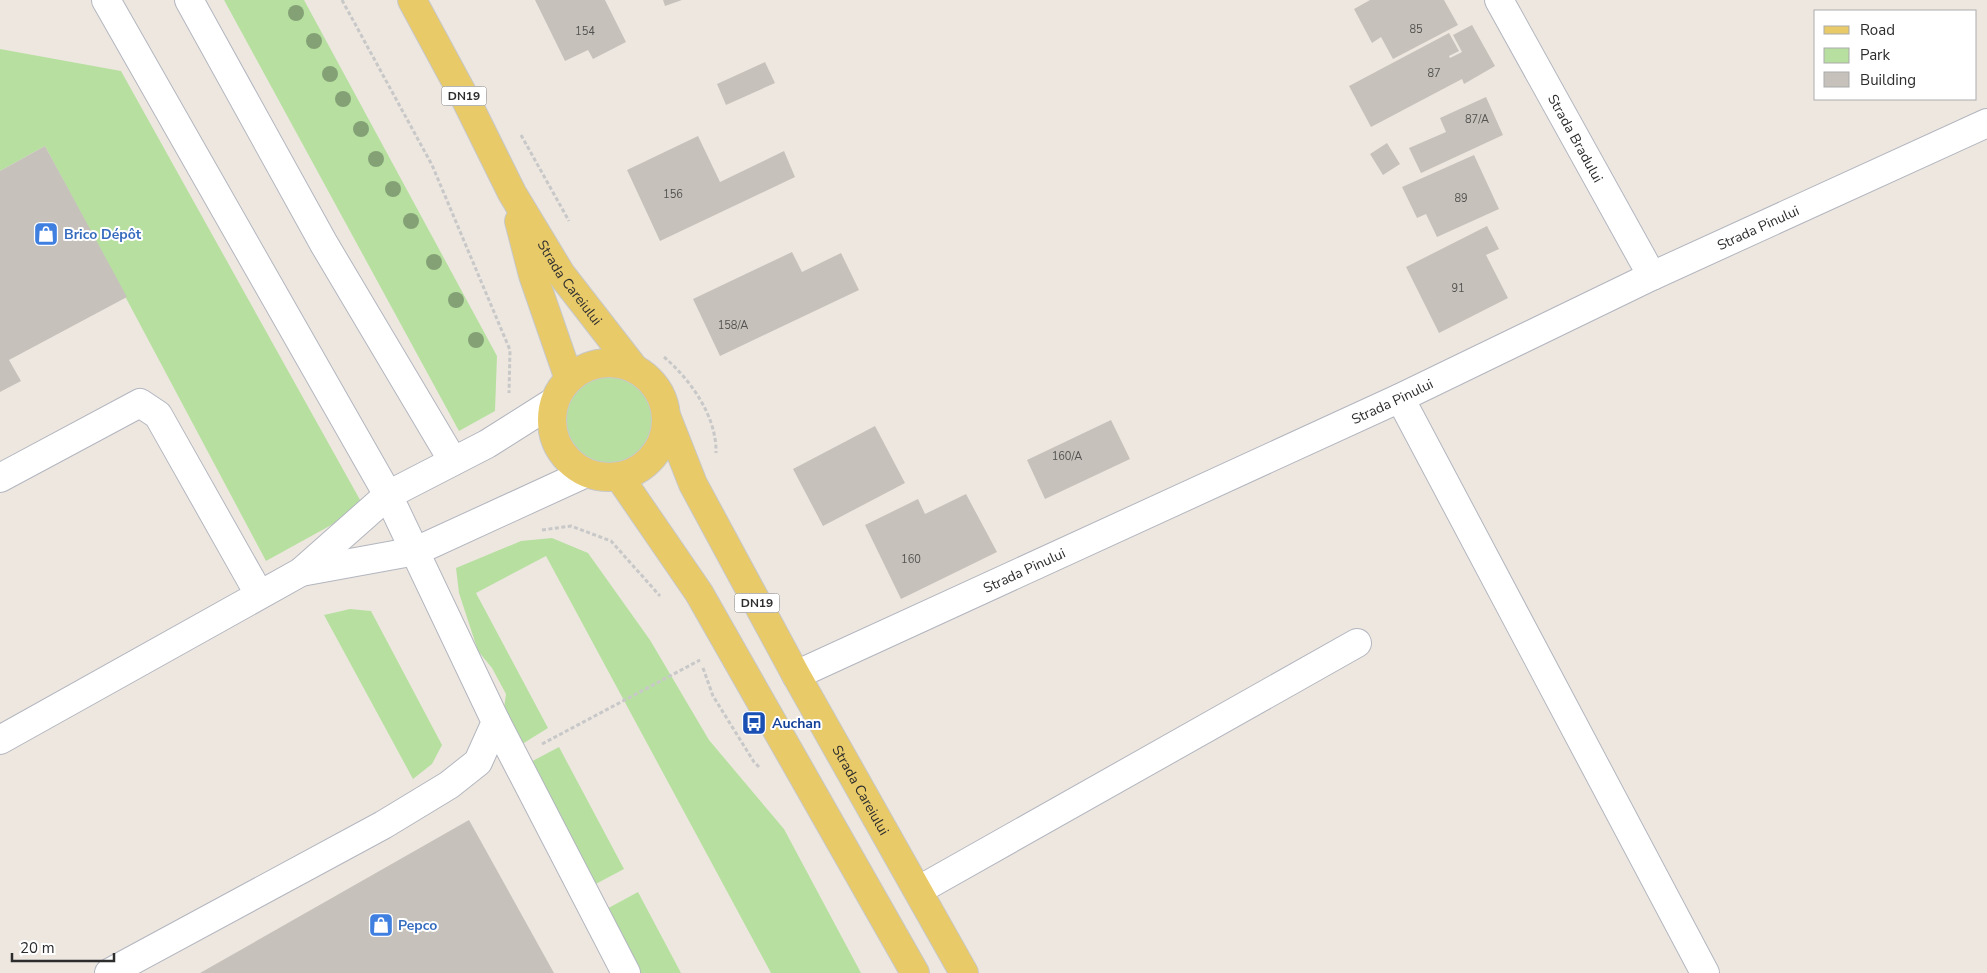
<svg xmlns="http://www.w3.org/2000/svg" width="1987" height="973" font-family="'Nunito Sans',sans-serif">
<style>
.green{fill:#b7e0a0}
.building{fill:#c6c2bb}
.lines{fill:none;stroke-linecap:round;stroke-linejoin:round}
.minor-casing{stroke:#b3b6bf;stroke-width:30}
.major-casing{stroke:#c8c8c8;stroke-width:30}
.path{stroke:#c8c8c8;stroke-width:3;stroke-dasharray:4 2.5;stroke-linecap:butt}
.minor{stroke:#fff;stroke-width:28}
.major{stroke:#e9ca69;stroke-width:28}
.tree{fill:#84a176}
.labels{text-anchor:middle;stroke-width:4;stroke-linejoin:round;paint-order:stroke}
.number-label{font-size:11px;fill:#535250}
.shield{fill:#fff;stroke:#6c6c6c;stroke-width:1}
.shield-label{font-size:12px;font-weight:bold;fill:#2d2d2d}
.street-label{font-size:14px;fill:#2d2d2d;stroke:#fff}
.shop-label{font-size:14px;font-weight:bold;fill:#366cbe;stroke:#fff;text-anchor:start}
.transit-label{font-size:14px;font-weight:bold;fill:#164399;stroke:#fff;text-anchor:start}
</style>
<rect width="100%" height="100%" fill="#ede7e0"/>
<!-- green -->
<path class="green" d="M224 0H304L497 356 495 411 459 431Z
M0 49 121 71 364 507 266 561 45 146 0 171Z
M565 419a44 44 0 1 1 88 0a44 44 0 1 1-88 0Z
M552 538 588 553 650 640 709 740 784 829 861 973H771L546 556 476 593 548 728 519 746 503 715 506 694 492 668 478 651 459 593 456 568 521 541Z
M350 609 371 611 442 745 432 764 413 779 324 615Z
M559 747 624 869 590 887 525 765Z
M638 892 681 973H634L601 912Z"/>
<!-- building -->
<path class="building" d="M535 0H605L626 42 593 59 588 50 565 61Z
M663 0H682L665 6Z
M1370 0H1444L1458 25 1393 59 1381 37 1372 43 1354 9Z
M1472 25 1495 66 1464 84 1462 79 1371 127 1349 86 1449 33 1459 51 1449 56 1450 58 1462 52 1453 35Z
M765 62 775 83 726 105 717 84Z
M1486 97 1503 135 1421 173 1409 148 1446 132 1440 118Z
M698 136 720 182 784 151 795 177 660 241 627 170Z
M1387 143 1400 164 1383 175 1370 154Z
M45 146 127 297 9 360 21 381 0 392V171Z
M1474 155 1499 209 1437 237 1426 214 1417 218 1402 187Z
M1487 226 1499 249 1486 255 1508 298 1439 333 1406 267Z
M792 252 802 272 841 253 859 290 720 356 693 299Z
M1111 420 1130 459 1045 499 1027 460Z
M875 426 905 483 823 526 793 469Z
M966 494 997 552 901 599 865 525 918 499 925 514Z
M469 820 554 973H200Z"/>
<g class="lines">
<defs>
<g id="minor">
<path d="M106 0 388 495 496 722 478 762 449 785 383 825 109 973"/>
<path d="M189 0 324 244 453 461"/>
<path id="s1" d="M1499 0 1652 276"/>
<path d="M1400 398 1705 973"/>
<path d="M0 478 140 403 158 415 259 594"/>
<path d="M301 572 416 551 586 473"/>
<path id="s2" d="M796 675 1400 398 1652 276 1987 123"/>
<path d="M496 722 626 973"/>
<path d="M0 740 301 572 388 495 487 444 555 401"/>
<path d="M919 890 1357 643"/>
</g>
<g id="major">
<path id="s3" d="M412 0 466 100 512 193 561 274 634 368"/>
<path d="M519 221 533 275 569 379"/>
<circle cx="609" cy="420" r="57"/>
<path id="s4" d="M667 418 693 484 796 675 964 973"/>
<path d="M620 478 699 593 915 973"/>
</g>
</defs>
<!-- minor casing -->
<use href="#minor" class="minor-casing"/>
<!-- major casing -->
<use href="#major" class="major-casing"/>
<!-- path -->
<path class="path" d="M342 0 432 165 510 350 509 393
M521 135 569 221
M664 357C691 380 717 417 716 453
M542 530 571 526 611 541 660 596
M703 668 713 696 754 762 760 768
M542 744 700 660"/>
<!-- minor -->
<use href="#minor" class="minor"/>
<!-- major -->
<use href="#major" class="major"/>
</g>
<!-- trees -->
<g class="tree">
<circle cx="296" cy="13" r="8"/>
<circle cx="314" cy="41" r="8"/>
<circle cx="330" cy="74" r="8"/>
<circle cx="343" cy="99" r="8"/>
<circle cx="361" cy="129" r="8"/>
<circle cx="376" cy="159" r="8"/>
<circle cx="393" cy="189" r="8"/>
<circle cx="411" cy="221" r="8"/>
<circle cx="434" cy="262" r="8"/>
<circle cx="456" cy="300" r="8"/>
<circle cx="476" cy="340" r="8"/>
</g>
<!-- icons -->
<defs>
<symbol id="shop-square" viewBox="-11 -11 22 22"><rect x="-9" y="-9" width="18" height="18" rx="4" fill="#3f7fe0" stroke="#fff"/><path d="M-5-2.5h2.3a2.7 3.5 0 0 1 5.4 0H5L5.5 6h-11ZM-1.5-2.5h3a1.5 2.3 0 0 0-3 0Z" fill="#fff"/></symbol>
<symbol id="bus-square" viewBox="-11 -11 22 22"><rect x="-9" y="-9" width="18" height="18" rx="4" fill="#1a4fb4" stroke="#fff"/><path d="M-5-6H5V4H4V6H2V4H-2V6H-4V4H-5ZM-3.5-4V0h7V-4ZM-3.5 1.2v1.5H-2V1.2ZM2 1.2v1.5H3.5V1.2Z" fill="#fff"/></symbol>
</defs>
<g fill-rule="evenodd">
<use href="#shop-square" x="32" y="220" width="28" height="28"/>
<use href="#bus-square" x="740" y="709" width="28" height="28"/>
<use href="#shop-square" x="367" y="911" width="28" height="28"/>
</g>
<g class="labels">
<!-- number labels -->
<g class="number-label">
<text x="1416" y="33">85</text>
<text x="585" y="35">154</text>
<text x="1434" y="77">87</text>
<text x="1477" y="123">87/A</text>
<text x="673" y="198">156</text>
<text x="1461" y="202">89</text>
<text x="1458" y="292">91</text>
<text x="733" y="329">158/A</text>
<text x="1067" y="460">160/A</text>
<text x="911" y="563">160</text>
</g>
<!-- shield labels -->
<g class="shield">
<rect x="441.5" y="86.5" width="45" height="19" rx="4"/>
<rect x="734.5" y="593.5" width="45" height="19" rx="4"/>
</g>
<g class="shield-label">
<text x="464" y="100">DN19</text>
<text x="757" y="607">DN19</text>
</g>
<!-- street labels -->
<g class="street-label">
<text dy="5" stroke="none"><textPath href="#s1" startOffset="158">Strada Bradului</textPath></text>
<text dy="5" stroke="none"><textPath href="#s2" startOffset="1061">Strada Pinului</textPath></text>
<text dy="5" stroke="none"><textPath href="#s3" startOffset="324">Strada Careiului</textPath></text>
<text dy="5" stroke="none"><textPath href="#s2" startOffset="656">Strada Pinului</textPath></text>
<text dy="5" stroke="none"><textPath href="#s2" startOffset="251">Strada Pinului</textPath></text>
<text dy="5" stroke="none"><textPath href="#s4" startOffset="420">Strada Careiului</textPath></text>
</g>
<!-- shop labels -->
<g class="shop-label">
<text x="64" y="239">Brico Dépôt</text>
<text x="398" y="930">Pepco</text>
</g>
<!-- transit labels -->
<g class="transit-label">
<text x="772" y="728">Auchan</text>
</g>
</g>
<!-- legend -->
<rect x="1814" y="10" width="162" height="90" fill="#ffffff" stroke="#ababab"/>
<rect x="1824" y="26" width="25" height="8" fill="#e9ca69" stroke="#ababab"/>
<text x="1860" y="35" font-size="15" fill="#2d2d2d">Road</text>
<rect x="1824" y="48" width="25" height="15" fill="#b7e0a0" stroke="#ababab"/>
<text x="1860" y="60" font-size="15" fill="#2d2d2d">Park</text>
<rect x="1824" y="72" width="25" height="15" fill="#c6c2bb" stroke="#ababab"/>
<text x="1860" y="85" font-size="15" fill="#2d2d2d">Building</text>
<!-- scale -->
<path d="M12 953v8h102v-8" fill="none" stroke="#2d2d2d" stroke-width="2.5"/>
<text x="20" y="953" font-size="15" fill="#2d2d2d" stroke="#ffffff" stroke-width="4" paint-order="stroke">20 m</text>
</svg>
